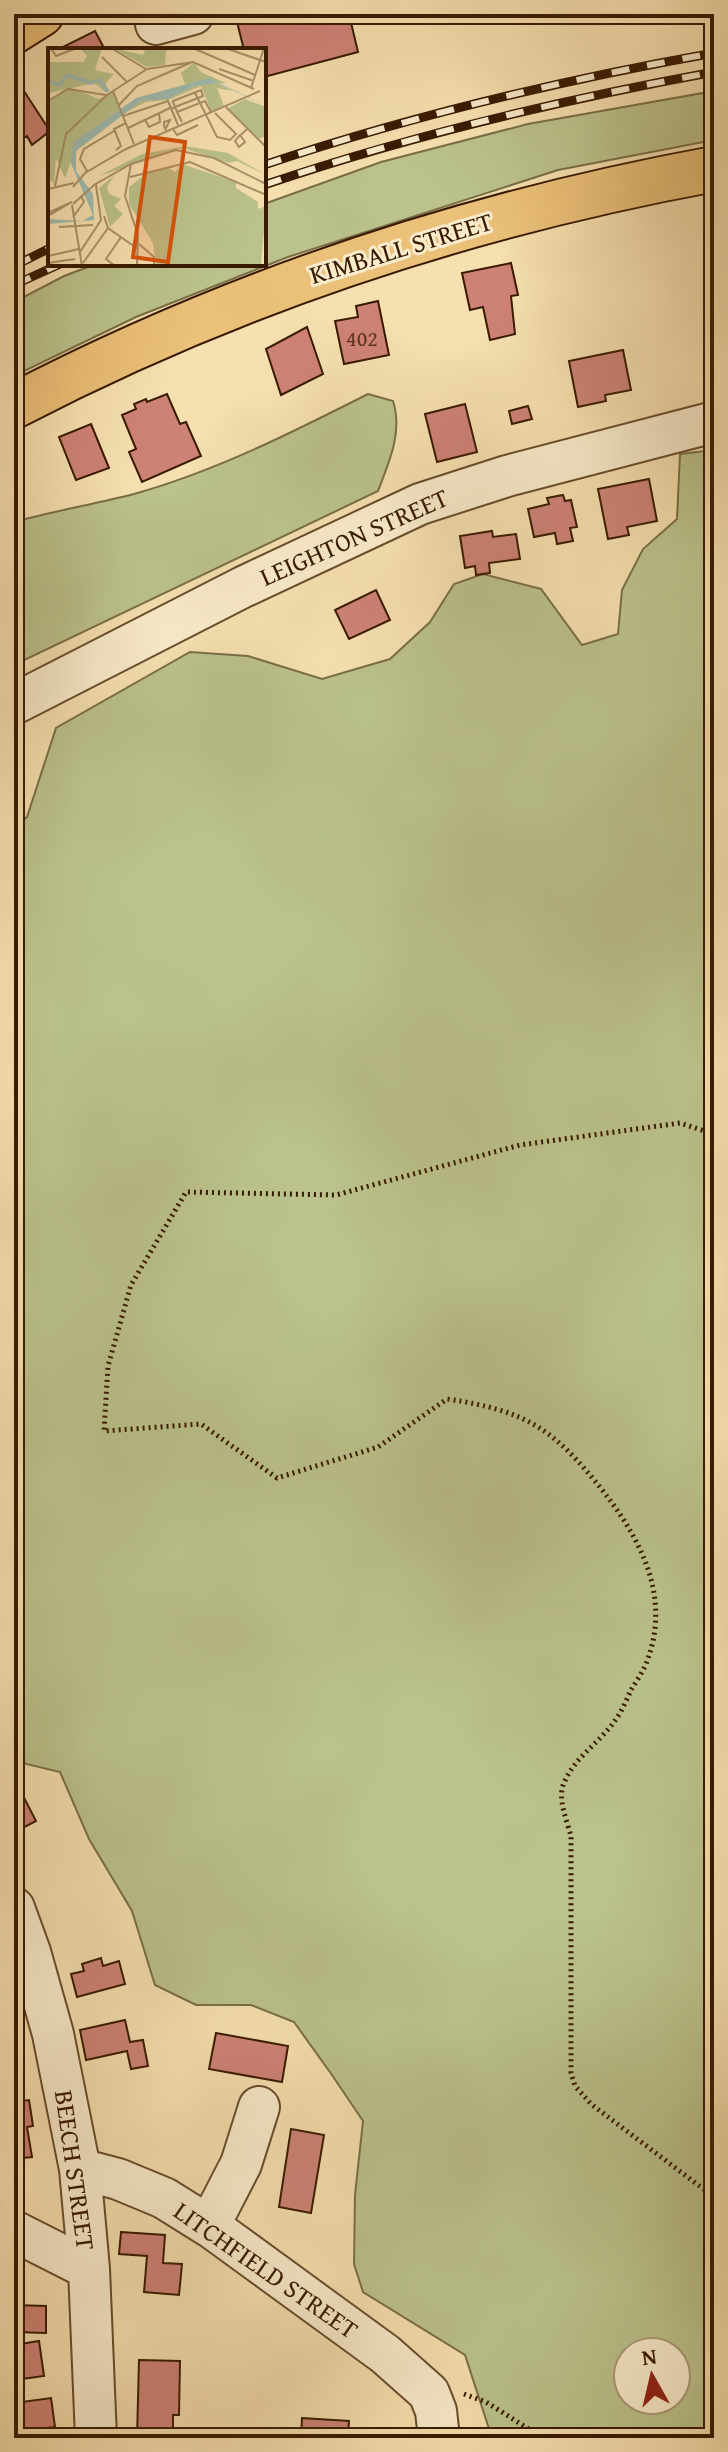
<svg xmlns="http://www.w3.org/2000/svg" width="728" height="2452" font-family="'Gentium Book Plus',serif">
<style>
.green{fill:#bbc28b;stroke:#7a6e46;stroke-width:2;fill-rule:evenodd}
.building{fill:#ce8276;stroke:#381a01;stroke-width:2}
.lines{fill:none;stroke-linecap:round;stroke-linejoin:round}
.minor-casing{stroke:#684c2c;stroke-width:44}
.major-casing{stroke:#381a01;stroke-width:48}
.highway-casing{stroke:#381a01;stroke-width:48}
.path{stroke:#381a01;stroke-width:5;stroke-dasharray:2 4;stroke-linecap:butt}
.minor{stroke:#f9ebcb;stroke-width:40}
.major{stroke:#ebc078;stroke-width:44}
.highway{stroke:#ebc078;stroke-width:44}
.rail-casing{stroke:#381a01;stroke-width:9}
.rail{stroke:#f9ebcb;stroke-width:6;stroke-dasharray:18;stroke-linecap:butt}
.labels{text-anchor:middle;stroke-width:6;stroke-linejoin:round;paint-order:stroke}
.number-label{font-size:22px;fill:#5e341e}
.street-label{font-size:26px;fill:#381a01;stroke:#f9ebcb}
.inset-river{fill:none;stroke:#9ebcb1;stroke-width:4}
.inset-road{fill:none;stroke:#aa9169;stroke-width:2}
.view{fill:#d6530b;fill-opacity:0.15;stroke:#d6530b;stroke-width:4}
.inset-edge{fill:none;stroke:#381a01;stroke-width:4}
</style>
<rect width="100%" height="100%" fill="#f6e0af"/>
<filter id="stains"><feTurbulence type="fractalNoise" baseFrequency=".0025" numOctaves="4"/><feColorMatrix values="0 0 0 0 .2 0 0 0 0 .09 0 0 0 0 .02 0 0 0 .5 -.17"/></filter>
<radialGradient id="worn" r=".72"><stop offset=".6" stop-color="#630" stop-opacity="0"/><stop offset="1" stop-color="#630" stop-opacity=".3"/></radialGradient>
<!-- green -->
<path class="green" d="M714 91V140L558 170 288 257 136 317 14 376V302L64 276 96 264H264V204L381 162 528 124Z
M368 394 393 401C403 432 389 462 378 491L14 665V522C54 511 95 504 134 494 216 471 293 432 368 394Z
M714 450V2438H492L465 2355 363 2292 354 2264 355 2195 363 2121 332 2075 294 2022 251 2005H196L155 1985 132 1911 89 1839 60 1772 14 1761V826L27 817 56 728 190 652 248 656 322 679 390 659 430 622 454 584 483 574 541 589 582 645 618 634 622 590 643 549 677 519 680 454ZM628 2352H676V2400H628Z"/>
<!-- building -->
<path class="building" d="M235 14H349L358 52 264 77V50H244Z
M95 31 105 50H57Z
M18 82 50 131 32 145 27 136 14 145V85Z
M714 248V288L709 289 710 249Z
M511 263 518 295 511 296 515 334 490 340 483 307 470 310 462 273Z
M378 301 389 355 344 364 335 321 358 317 356 306Z
M307 327 323 374 281 395 266 349Z
M623 350 631 390 605 395 606 401 578 407 569 361Z
M167 394 180 424 186 422 201 456 142 482 129 452 136 449 122 415 136 409 134 404 146 399 147 402Z
M465 404 477 452 437 462 425 414Z
M528 406 532 419 512 424 509 411Z
M91 424 109 468 76 480 59 437Z
M649 479 657 521 627 527 629 535 608 539 598 489Z
M563 495 565 501 571 500 577 527 570 528 573 541 557 544 555 533 534 537 528 509 549 504 547 498Z
M492 531 493 537 516 534 520 559 489 563 490 573 476 575 475 566 465 568 460 536Z
M376 590 390 620 349 639 335 610Z
M14 1778 36 1821 15 1832 14 1830Z
M101 1958 103 1966 119 1961 125 1984 77 1997 71 1974 84 1971 82 1964Z
M125 2020 130 2042 143 2040 148 2066 131 2069 127 2051 86 2060 80 2030Z
M216 2033 288 2046 282 2082 209 2069Z
M29 2100 33 2126 27 2127 32 2157 14 2159V2102Z
M291 2129 324 2135 311 2213 279 2207Z
M121 2232 165 2235 163 2263 182 2264 179 2295 144 2292 147 2256 119 2254Z
M14 2305 46 2306V2333L14 2332Z
M39 2341 44 2376 14 2380V2345Z
M139 2360 180 2361 179 2415H173V2438H137Z
M51 2398 55 2427 38 2429 39 2438H14V2403Z
M302 2418 349 2421 348 2435 359 2436 358 2438H301Z"/>
<g class="lines">
<defs>
<path id="minor" d="M156 24 193 14
M14 704 243 587 420 504 507 476 714 422
M14 1908 30 1952 53 2034 80 2169 89 2269 96 2438
M80 2169 118 2179 164 2198 212 2228 385 2354 429 2393 436 2411 439 2438
M209 2226 241 2164 259 2107
M14 2231 89 2269"/>
<path id="major" d="M14 406C235 291 469 214 714 169"/>
<path id="highway" d="M14 31 41 14"/>
</defs>
<!-- minor casing -->
<use href="#minor" class="minor-casing"/>
<!-- major casing -->
<use href="#major" class="major-casing"/>
<!-- highway casing -->
<use href="#highway" class="highway-casing"/>
<!-- path -->
<path class="path" d="M714 1134 680 1123 520 1145 336 1195 186 1192 131 1285 108 1366 104 1431 201 1424 277 1478 378 1447 447 1399C527 1411 553 1428 603 1491 642 1541 672 1599 646 1664 642 1673 636 1682 631 1690 626 1701 621 1713 614 1722 599 1743 574 1758 564 1783 557 1798 567 1821 571 1836V2073L575 2086 591 2104 714 2197
M464 2394 486 2402 543 2438"/>
<!-- minor -->
<use href="#minor" class="minor"/>
<!-- major -->
<use href="#major" class="major"/>
<!-- highway -->
<use href="#highway" class="highway"/>
<defs>
<path id="rail" d="M264 165C411 116 562 80 714 53
M264 185C411 135 561 100 714 72
M14 266 50 248
M14 285 60 264"/>
</defs>
<!-- rail casing -->
<use href="#rail" class="rail-casing"/>
<!-- rail -->
<use href="#rail" class="rail"/>
</g>
<g class="labels">
<!-- number labels -->
<g class="number-label">
<text x="362" y="346">402</text>
</g>
<!-- street labels -->
<g class="street-label">
<text transform="translate(401 248) rotate(-17)" y="9">KIMBALL STREET</text>
<text transform="translate(354 537) rotate(-24)" y="9">LEIGHTON STREET</text>
<text transform="translate(75 2170) rotate(82)" y="9">BEECH STREET</text>
<text transform="translate(266 2270) rotate(35)" y="9">LITCHFIELD STREET</text>
</g>
</g>
<!-- overview -->
<g transform="translate(48 48)">
<rect width="218" height="218" fill="#f6e0af"/>
<path d="M32 0H54L47 22 66 26 58 35 59 45 46 35 24 40 51 51 65 43 72 61 31 91 17 130 8 110 6 136 0 129V55L15 42 0 45V14H35L39 8ZM65 0 95 7 98 0 126 1 118 3 117 17 99 19ZM146 15 153 24 178 35 137 36 133 25ZM169 35 184 43 169 40 176 58 163 63 153 38 120 52 98 54 76 65 93 53 120 51 146 38ZM197 51 218 59V88L211 91 179 61ZM137 98 180 105 218 127 189 113 181 115 135 100 51 128 94 106ZM134 116 188 134V140L210 154V161L218 158 213 218H108L105 195 81 156V139L99 125 121 120 127 124ZM67 127 59 139 61 146 73 151 66 158 75 166 62 179 51 140Z" fill="#bbc28b"/>
<path d="M161 30 218 58 169 35 146 38 120 51 93 53 28 103V123L45 146 46 172 0 176V171L34 173 45 167 22 113 26 94 88 50Z" fill="#9ebcb1"/>
<path class="inset-river" d="M0 33 11 37 20 27 42 35 52 32 60 44"/>
<path class="inset-road" d="M3 0 8 8 29 0M63 0 98 21M145 0 207 27M177 0 218 14M54 9 79 34M99 21 145 14 206 41M171 21 206 33M203 40 216 0M65 43 86 96M147 45 169 89 182 92 188 86 167 65M0 53 20 41 58 47M71 57 89 38 144 14M178 59 218 99M123 61 127 59 150 50 155 48 153 42 125 53V54L129 64 134 74M129 64 157 53 163 64M75 68 120 53 130 77M97 72 101 79 112 74 111 65M80 80 122 60M125 81 129 87 150 77M117 82 122 72 116 74V78L118 82M192 87 197 94 191 99 187 93 192 87 194 86 200 80M68 102 73 98 66 81 78 75M83 116 77 148 90 187 89 218M39 123 32 111 36 101 66 83M82 129 142 114 216 146M7 138 18 86 59 47 99 21M25 139 37 125 78 101 212 43M0 141 26 135M25 156 46 137 83 116 128 102 166 110 218 136M24 157 34 218M0 165 24 154 0 168M56 168 60 180 90 201M25 169 36 154 33 148M11 179 45 177M91 196 106 209V218M32 204 53 172 48 137M0 208 31 201M0 215 27 211M35 215 60 180M67 218 58 211 73 189"/>
<path class="view" d="M102 89 137 94 120 214 85 209Z"/>
<rect width="218" height="218" class="inset-edge"/>
</g>
<!-- margin -->
<rect width="728" height="2452" fill="none" stroke="#f6e0af" stroke-width="48"/>
<rect x="16" y="16" width="696" height="2420" fill="none" stroke="#381a01" stroke-width="4"/>
<rect x="24" y="24" width="680" height="2404" fill="none" stroke="#381a01" stroke-width="2"/>
<!-- north arrow -->
<g transform="translate(652 2376) rotate(352)"><circle r="38" fill="#f9ebcb" stroke="#ac977a" stroke-width="2"/>
<path d="M0-6L14 30L0 20L-14 30Z" fill="#8f2418"/>
<text y="-12" font-size="22" font-weight="bold" text-anchor="middle" fill="#381a01">N</text>
</g>
<rect width="100%" height="100%" filter="url(#stains)"/>
<rect width="100%" height="100%" fill="url(#worn)"/>
</svg>
